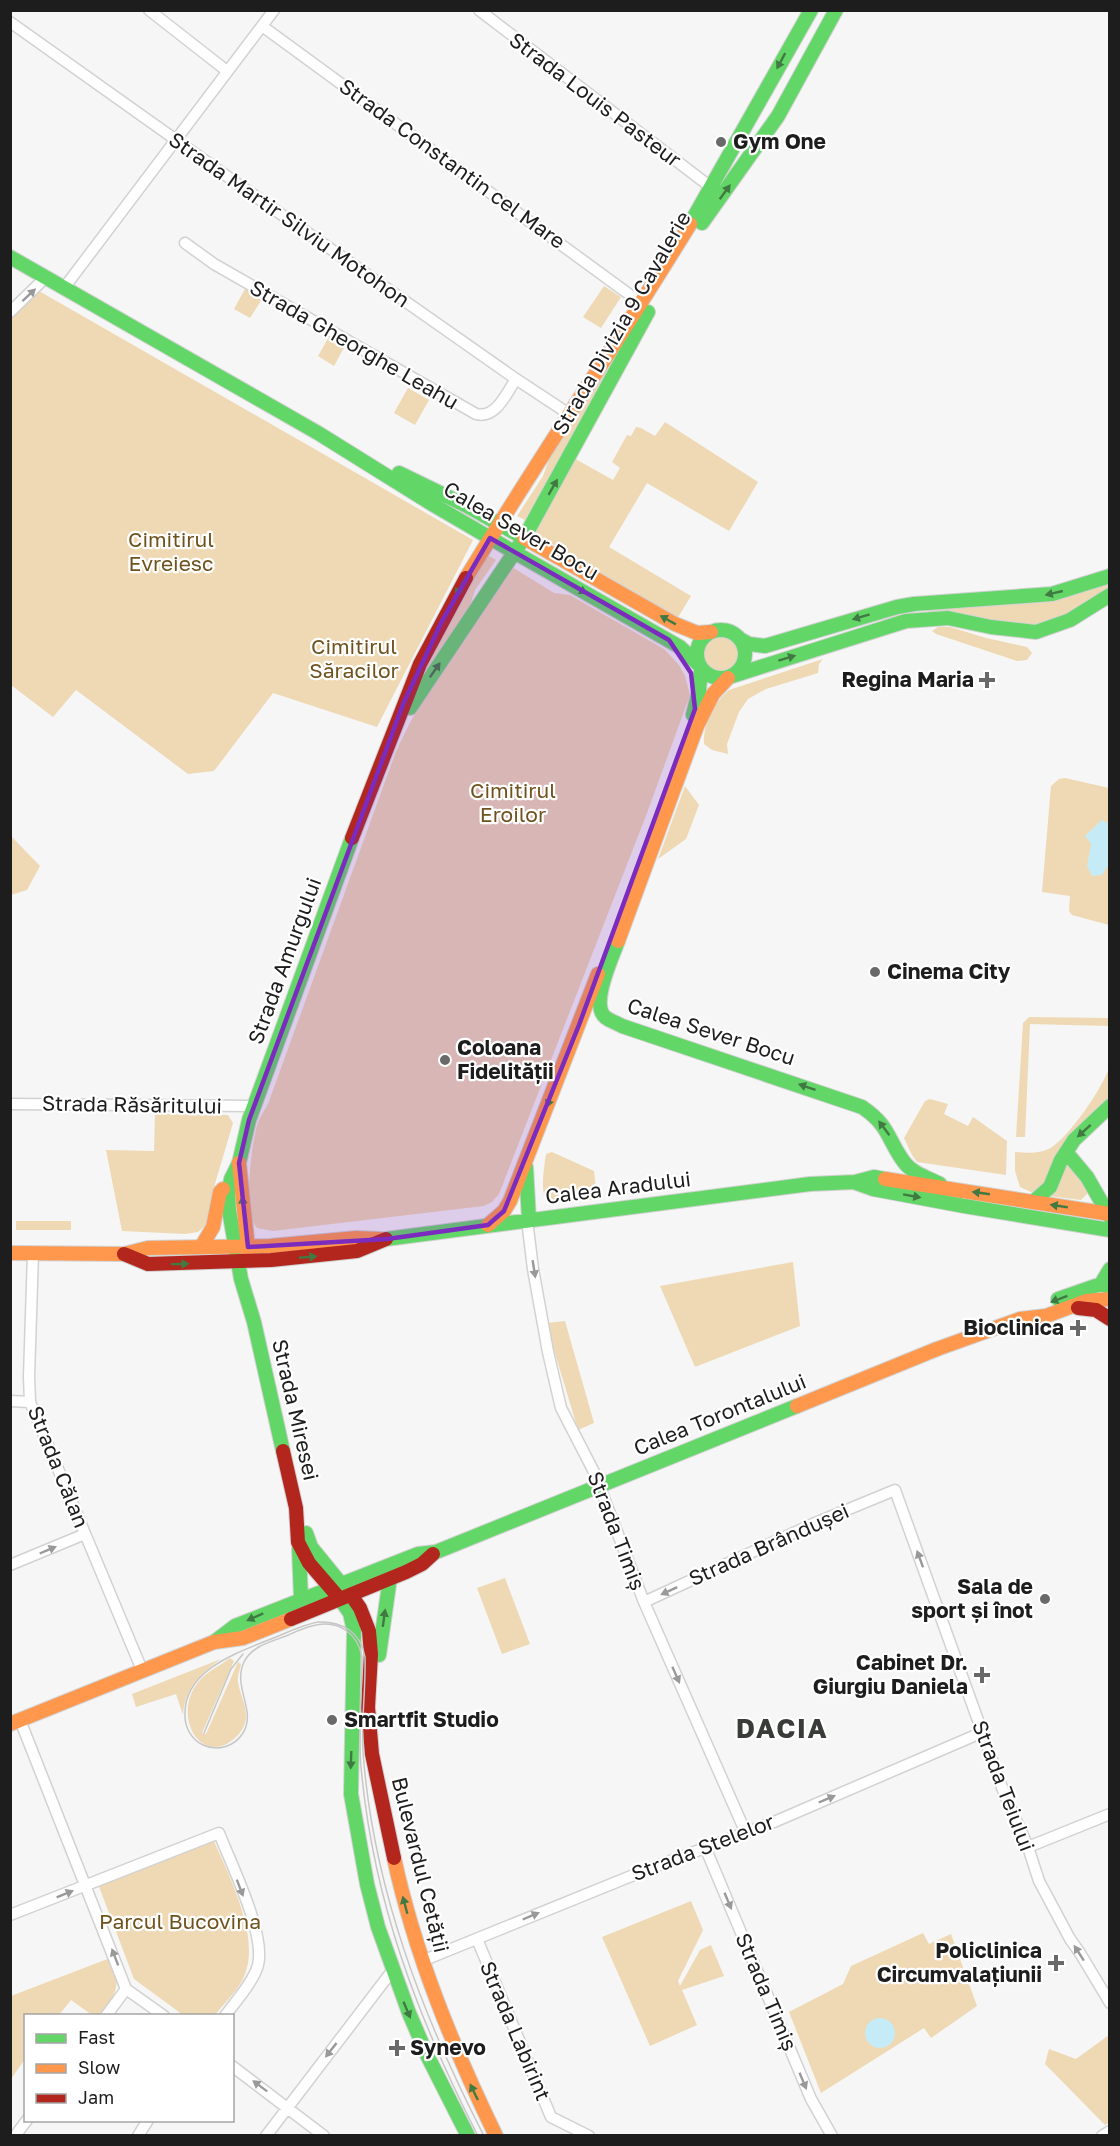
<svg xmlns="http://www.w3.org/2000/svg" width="1120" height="2146" font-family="'Golos Text',sans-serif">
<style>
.green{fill:#efd9b4}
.water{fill:#c5ecf6}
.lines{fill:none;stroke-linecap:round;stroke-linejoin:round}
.street-casing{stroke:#d2d2d2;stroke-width:13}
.fast-casing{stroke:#d2d2d2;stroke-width:16}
.slow-casing{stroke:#d2d2d2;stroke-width:16}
.jam-casing{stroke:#d2d2d2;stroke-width:16}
.street{stroke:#fefefe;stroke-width:10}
.fast{stroke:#63d668;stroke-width:14}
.slow{stroke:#ff974d;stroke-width:14}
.jam{stroke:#b3261e;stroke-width:14}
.tram{stroke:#c6c7c6;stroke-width:1.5}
.oneway{fill:#407a42}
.oneway2{fill:#989998}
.marked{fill:#7b2cbf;fill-opacity:0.2;stroke:#7b2cbf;stroke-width:4.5;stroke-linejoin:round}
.poi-dot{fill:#686968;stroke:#fff;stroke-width:2}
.labels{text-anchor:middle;stroke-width:4.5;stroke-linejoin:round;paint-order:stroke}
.street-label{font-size:21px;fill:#1c1d1c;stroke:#fff}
.poi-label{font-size:21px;font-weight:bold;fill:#1c1d1c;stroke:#fff;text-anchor:start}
.park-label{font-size:21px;fill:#6f521e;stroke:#fff}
.district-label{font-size:27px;font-weight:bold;letter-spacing:1.5px;fill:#393c39;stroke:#fff}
</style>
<rect width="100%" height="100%" fill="#f5f6f5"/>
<!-- green -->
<path class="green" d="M604 286 621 297 601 328 583 317Z
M245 289 262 299 250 318 234 309Z
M39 291 473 540 377 727 273 693 214 771 188 774 76 690 53 717 11 685 10 315Z
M639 318 525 520 517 516 543 476 553 449Z
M330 335 346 344 334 366 318 356Z
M408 388 429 400 415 425 394 413Z
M665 422 758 482 729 531 647 483 609 547 691 596 677 619 539 536 536 532 570 456 613 480 620 468 612 462 627 435 631 436 636 427 641 428 655 436Z
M484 553 496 560 475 590 469 609 426 675 421 672Z
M512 567 554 593 570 595 664 649 679 665 685 676 690 695 647 813 499 1194 492 1202 484 1206 273 1231 257 1228C243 1214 251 1146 257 1126 259 1118 264 1111 268 1104L395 754C424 687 471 627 512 567Z
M1109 582V590L1044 627 928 616 927 607 1047 602Z
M938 627H950L986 638 1027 647 1032 653 1027 660 1017 661 936 634 932 631Z
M720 630C740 632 750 650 741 668L716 678C691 670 691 635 720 630Z
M823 659 819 664 818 673 766 689 748 699 739 712 727 744 728 754 712 750 704 744C703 724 714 702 729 690Z
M1065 778 1109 788V925L1072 915 1069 911 1070 896 1042 892 1051 786 1059 779Z
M685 786 699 805 686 839 658 859Z
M11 836 40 866 27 890 11 895Z
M1029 1017 1109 1018V1026L1030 1024 1025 1137H1016L1023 1023Z
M1109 1068V1096L1106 1103 1041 1190 1031 1192 1020 1187 1015 1171V1152C1027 1153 1042 1154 1052 1147 1070 1135 1102 1089 1109 1068Z
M930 1099 948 1104 944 1114 968 1126 973 1117 1007 1141 1006 1175 917 1162 912 1155 904 1138 925 1101Z
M155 1114 228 1115 233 1123 214 1187 206 1225 198 1232 185 1234 122 1231 106 1150 154 1151Z
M552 1152 594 1171 597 1199C546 1205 537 1213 546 1154Z
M1067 1165 1085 1183 1089 1192 1081 1200 1049 1196 1063 1166Z
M16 1221H71V1230H16Z
M793 1262 800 1326 695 1367 660 1286Z
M565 1321 594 1423 578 1430 546 1323Z
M505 1578 530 1644 502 1654 477 1588Z
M230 1658 234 1661 202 1733 206 1734 238 1662 241 1664C240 1670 237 1676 238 1682 240 1695 249 1710 245 1723 243 1729 240 1733 235 1738 200 1769 170 1713 200 1680 208 1671 221 1665 230 1658Z
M221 1659C200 1674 185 1688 183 1715L176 1694 136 1707 132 1694Z
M214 1841C229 1876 260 1936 245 1974 240 1989 224 2003 215 2015H181L179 2012 134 1979 98 1884Z
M691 1901 703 1930 678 1981 680 1986 700 1950 711 1945 724 1976 682 1990 697 2025 650 2046 602 1937Z
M923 1933 929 1944 951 1934 977 2006 931 2038 924 2028 821 2093 789 2012 843 1984 851 1966Z
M110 1958C121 1985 118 1993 100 2015H92L71 2000 59 2015 26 2016 25 2059 11 2079V1996Z
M1109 2035 1110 2122 1105 2125 1045 2064 1049 2049 1076 2059Z"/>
<!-- water -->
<path class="water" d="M1102 820 1109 824V864L1102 875 1092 876 1087 866 1091 844 1085 836Z
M865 2033a15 15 0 1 1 30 0a15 15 0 1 1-30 0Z"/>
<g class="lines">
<defs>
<path id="street" d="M149 10 227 71
M479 10 712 188
M10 22 238 184 516 379 569 414
M262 26 641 303
M185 243 214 264 476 414C496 419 506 394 516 379
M64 288 274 10
M10 312 46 277
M10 1104 254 1106
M529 1220 528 1228 533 1269 548 1352 561 1408 594 1472 644 1602 745 1831
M33 1253 29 1377 30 1402 142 1670
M10 1401 30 1402
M10 1565 85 1534
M644 1602 815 1523 895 1490 975 1712 1004 1793 1028 1847 1039 1881 1070 1939 1080 1953 1110 2003
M20 1720 126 1989 164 2016
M705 1847 811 2099 832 2136
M1028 1847 1110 1814
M10 1915 219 1833C231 1864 266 1934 258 1965 254 1981 235 2002 225 2016
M477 1939 551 2117 589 2136
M422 1961 646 1870 774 1822 983 1732
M106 2016 126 1989
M232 2066 324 2136
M15 2136 27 2120
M138 2136 148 2120
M266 2136 392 1971
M1102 2136 1110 2131"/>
<path id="fast" d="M702 223 778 116 836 10
M690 224 811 10
M10 257 318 433 432 504 514 552
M399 473 467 506 524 538
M514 552 680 647 700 666
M697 654a24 24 0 1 1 48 0a24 24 0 1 1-48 0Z
M740 639 749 644 765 646 897 607 914 604 1052 594 1110 576
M732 676 906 621 948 618 991 627 1036 632 1070 620 1110 595
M410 708 524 538 648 312
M693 715 699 691 701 669
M618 941C612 958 590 1003 605 1017 610 1021 617 1023 622 1026L862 1107C890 1126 887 1139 904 1162 912 1173 928 1178 940 1184
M1066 1152 1087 1177 1110 1217
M526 1167 529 1220
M856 1183 873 1189 964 1206 1110 1230
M1033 1202 1050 1187 1061 1160 1074 1140 1110 1106
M386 1239 810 1184 855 1182 874 1177 885 1179
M1101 1284 1110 1269
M1058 1299 1101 1284 1110 1287
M283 1451 254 1322 241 1279 229 1210 228 1194 231 1179 239 1163 249 1120 352 838
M306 1533 311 1547 346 1590
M299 1549 301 1599
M340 1599 350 1613 354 1631 351 1794 367 1884 378 1927 409 2013 427 2055 468 2136
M214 1642 235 1626 418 1554 436 1552 797 1406
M379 1655 390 1578"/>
<path id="slow" d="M524 538 675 624 697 633 711 632
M466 578C538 459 617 344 690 224
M618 941 697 726 713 694 728 678
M239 1163 249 1258
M885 1179 1110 1214
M488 1225 504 1211 510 1201 598 974
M201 1247 213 1227 220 1192 223 1189
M10 1253 124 1254 148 1248 270 1246 356 1238 380 1239
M797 1406 937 1349 1020 1319 1046 1316 1086 1301 1110 1299
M10 1724 214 1642 243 1638 291 1619
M394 1858C415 1955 453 2047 496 2136"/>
<path id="jam" d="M352 838 420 664 466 578
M124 1254 148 1264 271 1260 357 1251 386 1239
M1078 1308 1096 1310 1110 1319
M283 1451 296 1508 298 1542 309 1563 340 1599
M351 1595 360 1608 369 1631 371 1654 368 1707 372 1754 394 1858
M291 1619 406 1572 422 1564 433 1554"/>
</defs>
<!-- street casing -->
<use href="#street" class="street-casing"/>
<!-- fast casing -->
<use href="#fast" class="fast-casing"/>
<!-- slow casing -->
<use href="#slow" class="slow-casing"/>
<!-- jam casing -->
<use href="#jam" class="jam-casing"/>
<!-- street -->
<use href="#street" class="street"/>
<!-- fast -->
<use href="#fast" class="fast"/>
<!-- slow -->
<use href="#slow" class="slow"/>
<!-- jam -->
<use href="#jam" class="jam"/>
<!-- tram -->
<path class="tram" d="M204 1733 231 1669 243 1654
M478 2136C417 2017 373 1900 361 1767 358 1730 362 1693 362 1657 358 1634 339 1620 316 1625 305 1627 295 1632 286 1636 270 1642 252 1646 244 1662 232 1687 257 1710 243 1733 235 1746 218 1752 203 1745 192 1740 185 1728 185 1716 183 1670 237 1653 271 1639 286 1633 302 1625 318 1622 342 1621 361 1632 365 1657 366 1688 361 1721 363 1752 373 1888 422 2015 484 2136"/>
</g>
<!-- one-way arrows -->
<defs><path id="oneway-solid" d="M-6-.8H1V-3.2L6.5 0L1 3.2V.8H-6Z" transform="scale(1.5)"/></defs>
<g class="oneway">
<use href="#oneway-solid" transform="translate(781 61) rotate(118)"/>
<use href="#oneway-solid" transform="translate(725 192) rotate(-54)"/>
<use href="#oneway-solid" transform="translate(553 487) rotate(-60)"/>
<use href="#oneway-solid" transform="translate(460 588) rotate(119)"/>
<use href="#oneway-solid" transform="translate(579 589) rotate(30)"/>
<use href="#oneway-solid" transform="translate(1054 593) rotate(167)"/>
<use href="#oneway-solid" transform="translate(861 617) rotate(163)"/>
<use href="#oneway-solid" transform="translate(668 620) rotate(-151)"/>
<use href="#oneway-solid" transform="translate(787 658) rotate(-17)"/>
<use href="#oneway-solid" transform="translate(435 670) rotate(-55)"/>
<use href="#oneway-solid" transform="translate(807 1087) rotate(-161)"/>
<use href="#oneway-solid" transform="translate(550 1099) rotate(111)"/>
<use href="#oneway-solid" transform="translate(884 1128) rotate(-127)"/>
<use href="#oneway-solid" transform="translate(1084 1131) rotate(138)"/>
<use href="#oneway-solid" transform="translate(981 1193) rotate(-172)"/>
<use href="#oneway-solid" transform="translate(912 1196) rotate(10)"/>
<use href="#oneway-solid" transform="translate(243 1205) rotate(-94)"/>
<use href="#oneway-solid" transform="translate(1059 1206) rotate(-171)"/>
<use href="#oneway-solid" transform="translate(308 1257) rotate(-5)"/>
<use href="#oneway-solid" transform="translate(180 1264) rotate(-1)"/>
<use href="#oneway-solid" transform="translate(1059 1299) rotate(159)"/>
<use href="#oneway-solid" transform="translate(255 1617) rotate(156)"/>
<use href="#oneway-solid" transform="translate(384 1618) rotate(-82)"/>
<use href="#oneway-solid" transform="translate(351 1760) rotate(92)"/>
<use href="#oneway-solid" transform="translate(405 1905) rotate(-105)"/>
<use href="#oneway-solid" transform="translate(407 2010) rotate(67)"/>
<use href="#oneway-solid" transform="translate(474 2092) rotate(-116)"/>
</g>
<g class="oneway2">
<use href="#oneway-solid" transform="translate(29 295) rotate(-43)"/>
<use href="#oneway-solid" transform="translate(534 1269) rotate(81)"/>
<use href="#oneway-solid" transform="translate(48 1550) rotate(-23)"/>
<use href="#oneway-solid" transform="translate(920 1559) rotate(-110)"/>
<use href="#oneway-solid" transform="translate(669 1591) rotate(155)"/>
<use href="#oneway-solid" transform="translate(676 1675) rotate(66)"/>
<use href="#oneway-solid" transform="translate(827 1799) rotate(-23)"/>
<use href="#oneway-solid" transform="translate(240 1888) rotate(69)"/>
<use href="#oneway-solid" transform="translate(65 1894) rotate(-22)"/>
<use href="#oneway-solid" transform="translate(728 1901) rotate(67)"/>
<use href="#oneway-solid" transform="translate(531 1916) rotate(-23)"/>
<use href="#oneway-solid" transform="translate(1079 1953) rotate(-123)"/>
<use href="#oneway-solid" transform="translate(115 1957) rotate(-111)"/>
<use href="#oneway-solid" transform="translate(331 2050) rotate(128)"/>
<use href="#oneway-solid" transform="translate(803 2081) rotate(67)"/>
<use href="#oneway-solid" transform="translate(260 2086) rotate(-143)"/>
</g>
<!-- marked area -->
<path class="marked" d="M490 538 669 640 691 673 695 709 579 1025 504 1211 488 1225 387 1239 248 1247 239 1163 249 1120 403 704 442 621Z"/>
<!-- markers -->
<g class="poi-dot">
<circle cx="721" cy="142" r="6"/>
<path d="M984 671h6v6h6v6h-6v6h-6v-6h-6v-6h6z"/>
<circle cx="875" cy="972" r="6"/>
<circle cx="445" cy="1060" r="6"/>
<path d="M1075 1319h6v6h6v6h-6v6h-6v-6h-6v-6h6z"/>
<circle cx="1045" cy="1599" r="6"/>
<path d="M979 1666h6v6h6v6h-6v6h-6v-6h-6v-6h6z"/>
<circle cx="332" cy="1720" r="6"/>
<path d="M1053 1954h6v6h6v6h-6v6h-6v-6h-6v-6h6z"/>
<path d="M394 2039h6v6h6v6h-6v6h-6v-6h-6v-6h6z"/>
</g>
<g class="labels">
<!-- street labels -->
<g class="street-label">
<text transform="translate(595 100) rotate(37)" y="7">Strada Louis Pasteur</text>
<text transform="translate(452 164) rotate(36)" y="7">Strada Constantin cel Mare</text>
<text transform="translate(289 220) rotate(35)" y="7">Strada Martir Silviu Motohon</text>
<text transform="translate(622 323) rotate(-60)" y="7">Strada Divizia 9 Cavalerie</text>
<text transform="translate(354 345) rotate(30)" y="7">Strada Gheorghe Leahu</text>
<text transform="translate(521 531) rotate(30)" y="7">Calea Sever Bocu</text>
<text transform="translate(285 961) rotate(-70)" y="7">Strada Amurgului</text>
<text transform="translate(711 1032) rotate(18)" y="7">Calea Sever Bocu</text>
<text transform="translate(132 1105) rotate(1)" y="7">Strada Răsăritului</text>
<text transform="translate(618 1188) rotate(-7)" y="7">Calea Aradului</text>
<text transform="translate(295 1410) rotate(77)" y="7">Strada Miresei</text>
<text transform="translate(720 1415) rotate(-22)" y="7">Calea Torontalului</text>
<text transform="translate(58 1467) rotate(68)" y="7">Strada Călan</text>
<text transform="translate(616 1531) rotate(69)" y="7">Strada Timiș</text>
<text transform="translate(769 1545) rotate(-24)" y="7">Strada Brândușei</text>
<text transform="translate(1003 1786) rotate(69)" y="7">Strada Teiului</text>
<text transform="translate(703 1848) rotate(-21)" y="7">Strada Stelelor</text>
<text transform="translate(420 1865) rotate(76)" y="7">Bulevardul Cetății</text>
<text transform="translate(766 1992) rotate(67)" y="7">Strada Timiș</text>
<text transform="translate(515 2031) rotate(67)" y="7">Strada Labirint</text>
</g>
<!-- poi labels -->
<g class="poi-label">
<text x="733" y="149">Gym One</text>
<text x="974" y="687" text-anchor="end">Regina Maria</text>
<text x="887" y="979">Cinema City</text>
<text x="457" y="1055">Coloana<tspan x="457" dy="24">Fidelității</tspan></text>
<text x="1064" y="1335" text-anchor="end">Bioclinica</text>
<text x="1033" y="1594" text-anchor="end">Sala de<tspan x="1033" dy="24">sport și înot</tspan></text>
<text x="968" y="1670" text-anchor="end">Cabinet Dr.<tspan x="968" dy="24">Giurgiu Daniela</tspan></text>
<text x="344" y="1727">Smartfit Studio</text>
<text x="1042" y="1958" text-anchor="end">Policlinica<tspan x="1042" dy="24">Circumvalațiunii</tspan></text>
<text x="410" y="2055">Synevo</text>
</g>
<!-- park labels -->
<g class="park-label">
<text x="171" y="547">Cimitirul<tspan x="171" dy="24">Evreiesc</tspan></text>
<text x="354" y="654">Cimitirul<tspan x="354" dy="24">Săracilor</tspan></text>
<text x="513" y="798">Cimitirul<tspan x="513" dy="24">Eroilor</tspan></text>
<text x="180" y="1929">Parcul Bucovina</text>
</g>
<!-- district labels -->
<g class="district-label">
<text x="782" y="1738">DACIA</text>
</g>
</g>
<!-- border -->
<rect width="1120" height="2146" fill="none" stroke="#1c1d1c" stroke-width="24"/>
<!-- legend -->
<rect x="24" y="2014" width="210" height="108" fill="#ffffff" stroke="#a4a5a4" stroke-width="1.5"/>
<rect x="36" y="2034" width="30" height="9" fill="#63d668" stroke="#a4a5a4" stroke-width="1.5"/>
<text x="78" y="2044" font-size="18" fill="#1c1d1c">Fast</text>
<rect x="36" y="2064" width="30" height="9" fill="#ff974d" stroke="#a4a5a4" stroke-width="1.5"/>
<text x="78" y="2074" font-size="18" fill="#1c1d1c">Slow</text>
<rect x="36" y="2094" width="30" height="9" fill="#b3261e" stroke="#a4a5a4" stroke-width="1.5"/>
<text x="78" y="2104" font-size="18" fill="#1c1d1c">Jam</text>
</svg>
